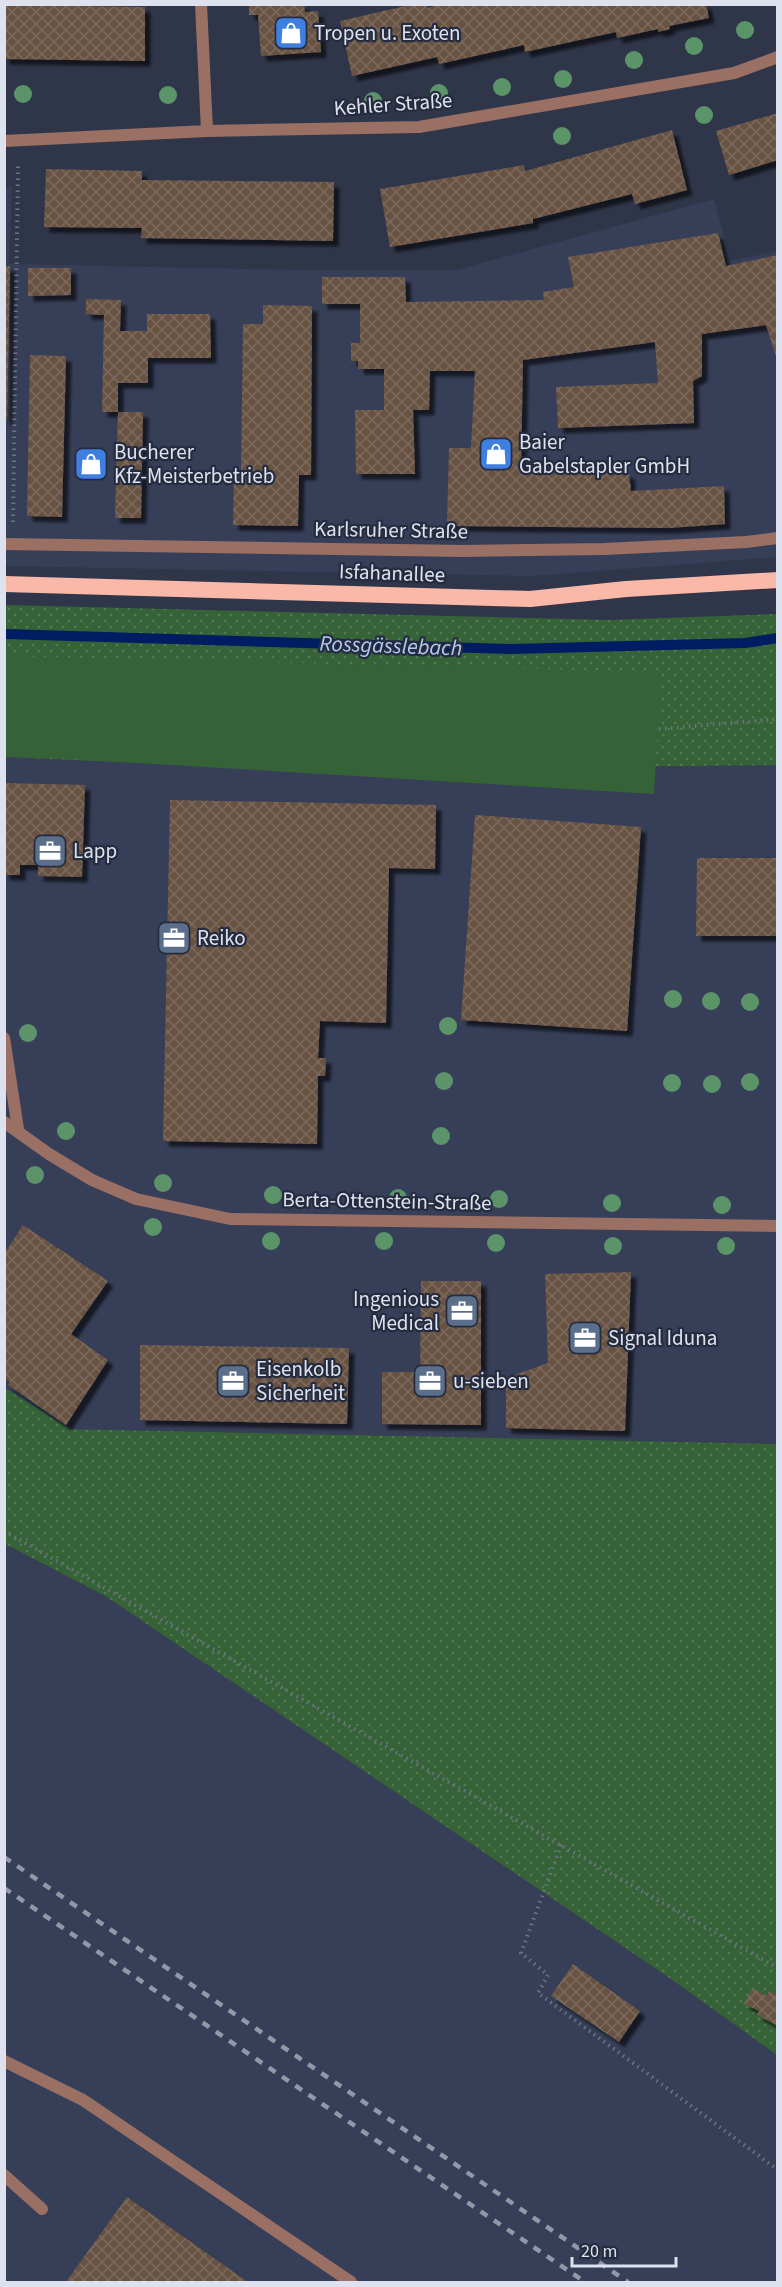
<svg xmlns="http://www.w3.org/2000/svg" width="782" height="2287" font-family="'Source Sans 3',sans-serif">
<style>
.built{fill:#373f58}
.grass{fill:url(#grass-dots)}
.park{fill:#366237}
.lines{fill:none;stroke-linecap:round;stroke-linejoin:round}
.stream{stroke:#001c62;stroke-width:10}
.building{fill:url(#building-cross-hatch);filter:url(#shadow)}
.path{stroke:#6d7284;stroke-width:4;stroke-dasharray:1.5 4.5;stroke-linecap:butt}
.service{stroke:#9a6f64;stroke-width:12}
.minor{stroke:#9a6f64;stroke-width:12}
.trunk{stroke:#fab8a9;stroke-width:16}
.rail{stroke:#9398a8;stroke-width:4.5;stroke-dasharray:8 8;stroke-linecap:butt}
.tree{fill:#5c9469}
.labels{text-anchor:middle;stroke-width:4.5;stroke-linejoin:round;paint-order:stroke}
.poi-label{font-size:21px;fill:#dee2ef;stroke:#262c3f;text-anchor:start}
.street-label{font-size:21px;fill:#dee2ef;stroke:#262c3f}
.water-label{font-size:22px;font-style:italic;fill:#b3caf3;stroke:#262c3f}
</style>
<defs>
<pattern id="grass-dots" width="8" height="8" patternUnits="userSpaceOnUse" patternTransform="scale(1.5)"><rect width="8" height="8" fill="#366237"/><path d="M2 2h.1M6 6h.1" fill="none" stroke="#537854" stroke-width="1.8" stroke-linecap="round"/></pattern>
<pattern id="building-cross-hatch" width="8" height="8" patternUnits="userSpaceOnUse" patternTransform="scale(1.5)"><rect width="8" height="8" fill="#675243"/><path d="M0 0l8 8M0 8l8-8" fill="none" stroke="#7c6b5e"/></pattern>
<filter id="shadow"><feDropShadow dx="5.5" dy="5.5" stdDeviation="1.5" flood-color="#0009"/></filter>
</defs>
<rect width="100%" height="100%" fill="#30364a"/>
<!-- built -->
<path class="built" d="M5 187H12L9 264 297 270H457L714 199 731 261 777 251V557L532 576 5 566Z
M5 757 294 770 777 765V1444L69 1429 5 1387Z
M4 1544 107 1597 668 1977 777 2055V2282H5Z"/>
<!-- grass -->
<path class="grass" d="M5 605 609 620 777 614V765L293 770 5 757Z
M4 1387 69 1429 777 1444V2055L668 1977 107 1597 5 1544Z"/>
<!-- park -->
<path class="park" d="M4 656 661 672 654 794 5 755Z"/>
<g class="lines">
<!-- stream -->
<path class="stream" d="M4 634 512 649 745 643 778 638"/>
</g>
<!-- building -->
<path class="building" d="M249 4H304L305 12 318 11 321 52 261 56 258 15H249Z
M414 4H426L427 8 442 4H706L709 18 669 26 670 29 658 32V29L617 38 616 32 525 52 524 45 439 64 437 57 352 76 340 21Z
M4 5 145 7V61L4 59Z
M778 113V160L729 175 716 131Z
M672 130 687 190 635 204 632 194 533 219V223L390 247 380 189 524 165 525 171Z
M46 169 142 171V180L334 182 333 241 141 238 142 228 44 227Z
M718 233 726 266 778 255V363L766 325 702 334V376L693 381 694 423 558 428 556 387 658 383 655 342 523 360 521 469 629 473 631 491 724 486 725 524 669 528 447 526 449 448H471L475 371H430L429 410H413L415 474H356L355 410H384V369H358V361H351V343H360V304H322V277H405L406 302 544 300 543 292 574 287 568 257Z
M4 266H10L7 420H4Z
M28 268H71V295L28 296Z
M86 299 121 300 120 331H147V314H210L211 358H148V383H118V412H143L141 518H115L118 412H102L104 315 86 314Z
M263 305 312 306 311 475H299L298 526 233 525 234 474H241L243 324H263Z
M30 355 66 356 62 517 27 516Z
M4 783 85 785 82 877 38 876V865H20V875H4Z
M170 800 436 805 435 869 389 868 386 1023 320 1021 318 1058H326L325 1076H318L317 1144 163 1141Z
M475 815 641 827 627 1031 461 1020Z
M697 858H778V936H696Z
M23 1225 108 1281 71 1334 108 1360 66 1425 8 1385 10 1382 4 1378V1254Z
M631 1272 625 1431 506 1428V1378L548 1363 545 1274Z
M421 1281H481V1425L382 1424V1372H420Z
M140 1345 349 1348 347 1424 140 1420Z
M573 1964 640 2011 619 2042 551 1996Z
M752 1988 767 1996 769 1991 778 1995V2026L757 2015 759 2011 744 2004Z
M127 2197 248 2282H66Z"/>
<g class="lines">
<!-- path -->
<path class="path" d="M13 522 18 164
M659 729 778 719
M4 1531 778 1968
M561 1845 521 1953 548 1975 538 1993 778 2170"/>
<!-- service -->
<path class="service" d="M4 2061 83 2100 351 2282"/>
<!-- minor -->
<path class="minor" d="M201 4 207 131
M4 141 207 131 419 127 734 73 778 57
M4 544 463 551 605 549 746 542 778 538
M4 1038 18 1129
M4 1122 49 1154 92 1180 136 1199 230 1219 778 1226
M4 2175 42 2209"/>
<!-- trunk -->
<path class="trunk" d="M4 584 530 599 626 589 778 580"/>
<!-- rail -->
<path class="rail" d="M4 1857 628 2282
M4 1888 585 2282"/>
</g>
<!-- trees -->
<g class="tree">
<circle cx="745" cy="30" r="9"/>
<circle cx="694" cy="46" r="9"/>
<circle cx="634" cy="60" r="9"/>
<circle cx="563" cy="79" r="9"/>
<circle cx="502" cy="87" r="9"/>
<circle cx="439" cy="93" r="9"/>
<circle cx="23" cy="94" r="9"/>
<circle cx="168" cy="95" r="9"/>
<circle cx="373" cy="101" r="9"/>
<circle cx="704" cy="115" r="9"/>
<circle cx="562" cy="136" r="9"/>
<circle cx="673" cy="999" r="9"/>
<circle cx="711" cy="1001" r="9"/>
<circle cx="750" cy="1002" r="9"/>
<circle cx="448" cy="1026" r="9"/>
<circle cx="28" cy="1033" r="9"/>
<circle cx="444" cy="1081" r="9"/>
<circle cx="750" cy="1082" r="9"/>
<circle cx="672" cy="1083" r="9"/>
<circle cx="712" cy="1084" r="9"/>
<circle cx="66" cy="1131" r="9"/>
<circle cx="441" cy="1136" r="9"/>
<circle cx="35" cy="1175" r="9"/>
<circle cx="163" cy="1183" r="9"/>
<circle cx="273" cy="1195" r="9"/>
<circle cx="398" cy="1198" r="9"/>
<circle cx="499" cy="1199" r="9"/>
<circle cx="612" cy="1203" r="9"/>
<circle cx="722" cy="1205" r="9"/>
<circle cx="153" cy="1227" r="9"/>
<circle cx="271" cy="1241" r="9"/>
<circle cx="384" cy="1241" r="9"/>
<circle cx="496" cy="1243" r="9"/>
<circle cx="613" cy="1246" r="9"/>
<circle cx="726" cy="1246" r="9"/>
</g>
<!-- icons -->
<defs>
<symbol id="shop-square" viewBox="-11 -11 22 22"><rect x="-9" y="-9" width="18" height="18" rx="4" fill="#3f7fe0" stroke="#262c3f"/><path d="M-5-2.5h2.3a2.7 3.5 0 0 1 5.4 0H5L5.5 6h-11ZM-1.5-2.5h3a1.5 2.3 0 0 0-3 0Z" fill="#fff"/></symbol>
<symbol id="office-square" viewBox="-11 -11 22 22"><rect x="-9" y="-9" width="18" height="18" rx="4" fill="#5c6f8a" stroke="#262c3f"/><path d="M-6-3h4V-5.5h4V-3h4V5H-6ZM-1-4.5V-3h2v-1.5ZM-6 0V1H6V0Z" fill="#fff"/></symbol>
</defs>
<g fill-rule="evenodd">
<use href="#shop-square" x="272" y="14" width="38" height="38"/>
<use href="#shop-square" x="477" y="435" width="38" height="38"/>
<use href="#shop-square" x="72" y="445" width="38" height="38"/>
<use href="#office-square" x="31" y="832" width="38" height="38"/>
<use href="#office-square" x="155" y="919" width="38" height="38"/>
<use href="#office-square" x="443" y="1292" width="38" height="38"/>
<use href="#office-square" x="566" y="1319" width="38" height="38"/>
<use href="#office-square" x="214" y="1362" width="38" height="38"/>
<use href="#office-square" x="411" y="1362" width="38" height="38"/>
</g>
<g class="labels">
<!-- poi labels -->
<g class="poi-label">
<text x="314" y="40">Tropen u. Exoten</text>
<text x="519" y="449">Baier<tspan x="519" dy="24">Gabelstapler GmbH</tspan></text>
<text x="114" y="459">Bucherer<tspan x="114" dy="24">Kfz-Meisterbetrieb</tspan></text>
<text x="73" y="858">Lapp</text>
<text x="197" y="945">Reiko</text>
<text x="439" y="1306" text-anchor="end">Ingenious<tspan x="439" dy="24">Medical</tspan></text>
<text x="608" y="1345">Signal Iduna</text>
<text x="256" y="1376">Eisenkolb<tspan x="256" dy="24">Sicherheit</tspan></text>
<text x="453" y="1388">u-sieben</text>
</g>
<!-- street labels -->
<g class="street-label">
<text transform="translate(393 104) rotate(-4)" y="7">Kehler Straße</text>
<text transform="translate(391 530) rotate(1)" y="7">Karlsruher Straße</text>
<text transform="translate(392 573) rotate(2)" y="7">Isfahanallee</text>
<text transform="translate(387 1201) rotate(1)" y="7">Berta-Ottenstein-Straße</text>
</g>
<!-- water labels -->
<g class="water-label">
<text transform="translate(391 645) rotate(2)" y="8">Rossgässlebach</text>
</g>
</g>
<!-- border -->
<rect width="782" height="2287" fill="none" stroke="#dee2ef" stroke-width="12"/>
<!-- scale -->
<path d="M572 2257v9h104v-9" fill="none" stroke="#dee2ef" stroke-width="3"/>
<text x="581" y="2257" font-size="18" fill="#dee2ef" stroke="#262c3f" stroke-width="4.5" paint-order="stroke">20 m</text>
</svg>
